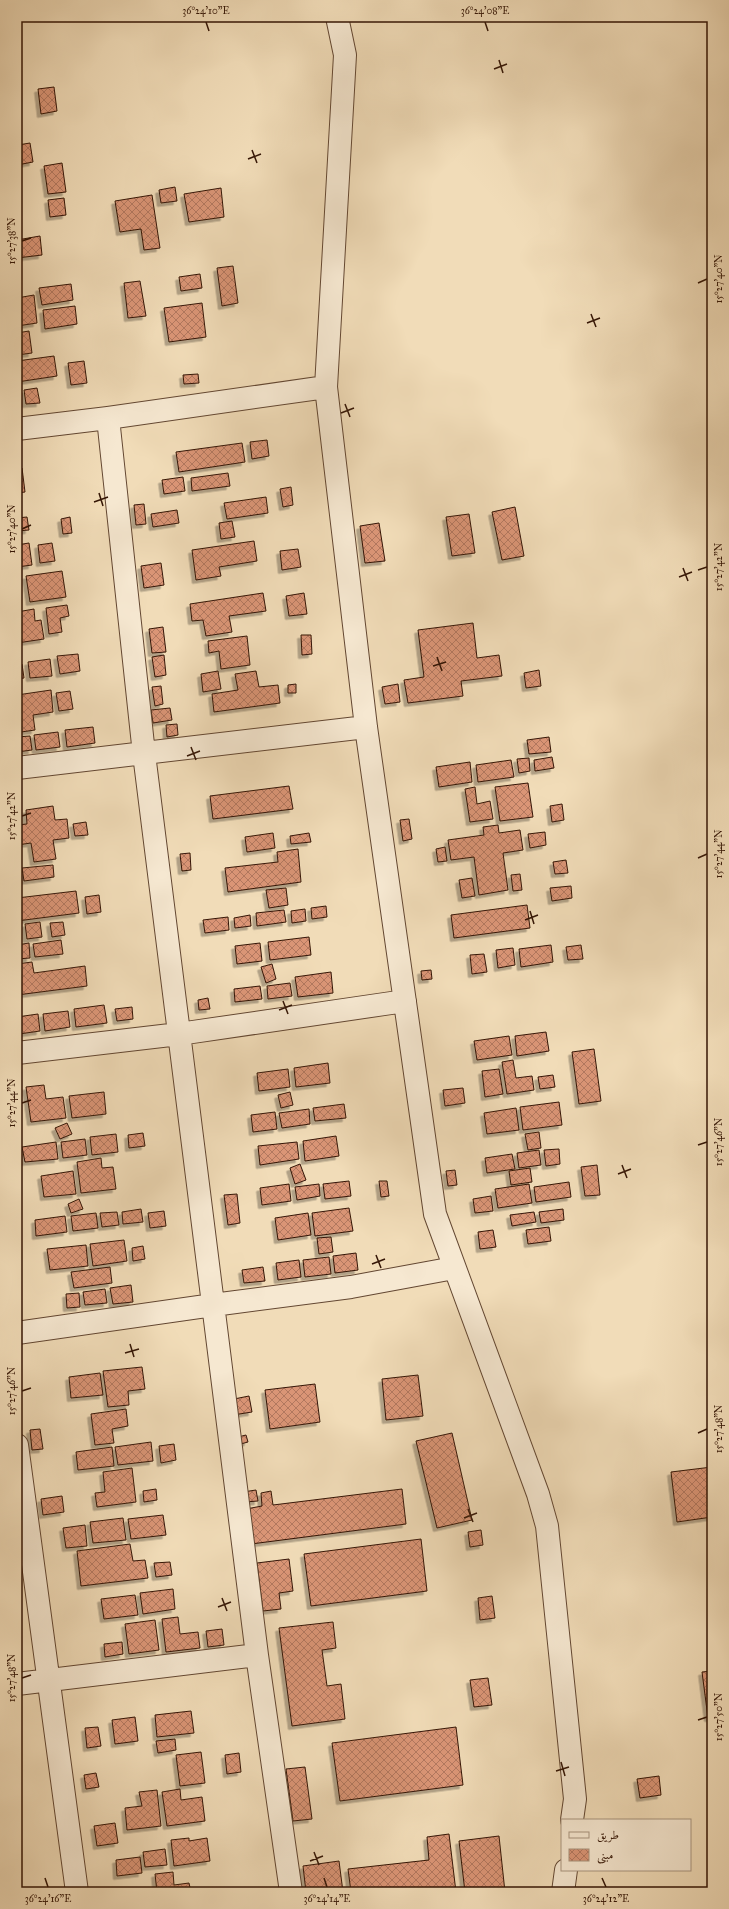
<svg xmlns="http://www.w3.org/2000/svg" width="729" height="1909" font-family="'IM FELL Great Primer',Amiri,serif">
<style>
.building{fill:url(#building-cross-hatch);stroke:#341505;filter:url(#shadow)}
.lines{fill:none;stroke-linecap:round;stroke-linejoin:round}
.minor-casing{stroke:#634732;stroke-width:24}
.minor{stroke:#f6e8d1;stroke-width:22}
.ticks{fill:none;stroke:#341505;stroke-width:1.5}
.neatline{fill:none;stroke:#341505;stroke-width:1.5}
.ticks-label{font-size:10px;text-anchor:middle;fill:#341505}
</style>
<defs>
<pattern id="building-cross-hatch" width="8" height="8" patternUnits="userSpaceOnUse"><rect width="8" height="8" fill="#da9576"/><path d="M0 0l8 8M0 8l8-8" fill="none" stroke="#b2785f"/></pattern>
<filter id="shadow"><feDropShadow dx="-3.5" dy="3.5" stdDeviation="0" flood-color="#0004"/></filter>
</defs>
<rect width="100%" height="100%" fill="#f1dcb8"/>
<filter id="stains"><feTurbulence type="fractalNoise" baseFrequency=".005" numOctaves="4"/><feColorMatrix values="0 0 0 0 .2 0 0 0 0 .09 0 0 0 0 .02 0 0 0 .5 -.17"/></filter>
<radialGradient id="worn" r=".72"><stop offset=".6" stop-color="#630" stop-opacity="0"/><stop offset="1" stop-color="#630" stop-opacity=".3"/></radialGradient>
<!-- building -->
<path class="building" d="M54 87 57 111 41 114 38 89Z
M17 140 18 145 30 143 33 162 17 165Z
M62 163 66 192 48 194 44 166Z
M175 187 177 201 161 203 159 190Z
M221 188 224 217 189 222 184 194Z
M152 195 160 248 144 250 141 229 120 232 115 201Z
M64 198 66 215 50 217 48 200Z
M40 236 42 255 17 258V240Z
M233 266 238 303 222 306 217 268Z
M200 274 202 288 181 291 179 277Z
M140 281 146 316 128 318 124 283Z
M71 284 73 300 42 305 39 288Z
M34 295 37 323 17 326V298Z
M202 303 206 337 169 342 164 308Z
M75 306 77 324 45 329 43 310Z
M29 331 32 353 17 355V333Z
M54 356 57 376 17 382V361Z
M84 361 87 383 71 385 68 363Z
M198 374 199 383 184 384 183 375Z
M37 388 40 403 26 404 24 390Z
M267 440 269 456 252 459 250 442Z
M242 443 245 462 179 472 176 452Z
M17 468H22L25 492 17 493Z
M228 473 230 486 192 491 191 478Z
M183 477 185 491 164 494 162 480Z
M291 487 293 505 283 507 280 489Z
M266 497 268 513 227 519 224 503Z
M144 504 146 524 136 525 134 505Z
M515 507 524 556 502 560 492 512Z
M177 510 179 523 153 527 151 514Z
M469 514 475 553 452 556 446 517Z
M27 517 29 530 17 531V518Z
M70 517 72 533 63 534 61 519Z
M232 521 235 537 221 539 219 523Z
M379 523 385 561 365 563 360 526Z
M254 541 257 561 219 567 221 576 196 580 192 550Z
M29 543 32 565 17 567V545Z
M52 543 55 561 40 563 38 545Z
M298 549 301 567 282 570 280 551Z
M161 563 164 585 144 588 141 566Z
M17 571 21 589 17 590Z
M62 571 66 597 30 602 26 576Z
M263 593 266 611 229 616 232 632 206 636 203 620 192 621 190 604Z
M304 593 307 614 289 616 286 596Z
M67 605 69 616 60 618 62 632 49 634 46 608Z
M34 609 35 621 41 620 44 639 17 643V612Z
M473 623 477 658 499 655 502 676 461 681 463 696 408 703 404 680 424 677 418 630Z
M163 627 166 652 152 653 149 629Z
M301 635H311L312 654 302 655Z
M247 636 250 665 221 669 219 651 209 653 208 641Z
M78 654 80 671 60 674 57 656Z
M164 655 166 675 155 677 152 657Z
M50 659 52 676 30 678 28 662Z
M22 664 24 678 17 679V665Z
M539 670 541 686 526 688 524 673Z
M218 671 221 689 203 692 201 674Z
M256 671 259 687 278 685 280 703 214 712 212 694 238 690 235 674Z
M296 684V693H288V685Z
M398 684 400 702 385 704 382 687Z
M161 686 163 704 155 706 152 687Z
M51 690 53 712 33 715 35 730 21 732 17 695Z
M70 691 73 709 59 711 56 693Z
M170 708 172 720 153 723 151 710Z
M177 724 178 735 167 737 166 725Z
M93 727 95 743 67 747 65 730Z
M58 732 60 747 36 750 34 735Z
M30 736 32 750 17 752V737Z
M549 737 551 752 529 754 527 740Z
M552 757 554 768 535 771 534 760Z
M529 758 530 771 519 773 517 759Z
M511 760 514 777 478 782 476 765Z
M470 762 472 782 439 787 436 767Z
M528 783 533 817 500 821 495 787Z
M289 786 293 809 213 819 210 796Z
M475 787 477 804 490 801 493 819 470 822 465 789Z
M562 804 564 820 552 822 550 806Z
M53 806 55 820 67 819 69 838 53 840 56 859 34 862 31 843 17 845V825L27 824 26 810Z
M409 819 412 839 403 841 400 820Z
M86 822 88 835 75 836 73 824Z
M498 825 499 833 520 830 523 850 503 853 508 890 479 895 474 857 451 860 448 840 484 835 483 827Z
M545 832 546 845 530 848 528 834Z
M273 833 275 848 247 852 245 837Z
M309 833 311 842 291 844 290 836Z
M445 847 447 861 438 862 436 849Z
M298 849 301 882 228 892 225 868 278 862 277 852Z
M190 853 191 870 182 871 180 854Z
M566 860 568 873 555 874 553 862Z
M53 865 54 877 24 881 22 868Z
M520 874 522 890 513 891 511 875Z
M472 878 475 896 462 898 459 880Z
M571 886 572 898 552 901 550 888Z
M286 888 288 905 269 908 266 890Z
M76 891 79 913 17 921V898Z
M99 895 101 912 87 914 85 897Z
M527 905 530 928 454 938 451 915Z
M326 906 327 917 312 919 311 908Z
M305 909 306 921 292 923 291 911Z
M284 910 286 922 257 926 256 913Z
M250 915 251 926 235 928 234 918Z
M228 917 229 930 205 933 203 920Z
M40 922 42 937 27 939 25 924Z
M63 922 65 935 52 937 50 923Z
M309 937 311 955 270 960 268 942Z
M61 940 63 954 35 957 33 944Z
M29 943 30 958 17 959V945Z
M260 943 262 961 237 964 235 946Z
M551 945 553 962 521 967 519 949Z
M581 945 583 959 568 960 566 947Z
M513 948 515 965 498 968 496 950Z
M484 954 487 972 472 974 470 955Z
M32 962 34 973 85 966 87 986 17 995V964Z
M272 964 276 979 266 983 261 967Z
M431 970 432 979 422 980 421 971Z
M331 972 333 993 298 997 295 977Z
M290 983 292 996 268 999 267 986Z
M260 986 262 999 235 1002 234 989Z
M208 998 210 1009 199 1010 198 1000Z
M104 1005 107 1023 76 1027 74 1009Z
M132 1007 133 1019 117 1021 115 1009Z
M68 1011 70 1027 45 1031 43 1014Z
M38 1014 40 1031 19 1034 17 1017Z
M546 1032 549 1051 517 1056 515 1036Z
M509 1036 512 1055 477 1060 474 1041Z
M594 1049 601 1101 579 1104 572 1052Z
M513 1060 516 1078 532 1076 534 1090 507 1094 502 1062Z
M328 1063 330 1083 296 1087 294 1068Z
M288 1069 290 1087 259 1091 257 1073Z
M499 1069 503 1094 485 1097 482 1071Z
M553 1075 555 1087 540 1089 538 1077Z
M44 1085 46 1099 63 1097 66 1118 31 1122 26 1087Z
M463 1088 465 1103 445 1106 443 1090Z
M104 1092 106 1114 72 1118 69 1096Z
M290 1092 293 1105 281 1108 278 1095Z
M559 1102 562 1125 523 1130 520 1107Z
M344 1104 346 1118 315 1121 313 1108Z
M516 1108 519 1130 487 1134 484 1113Z
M309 1109 310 1124 282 1128 279 1113Z
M275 1112 277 1129 253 1132 251 1115Z
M67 1123 72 1134 60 1139 55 1128Z
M539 1132 541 1148 528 1150 525 1134Z
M143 1133 145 1146 129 1148 128 1135Z
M116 1134 118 1152 92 1155 90 1137Z
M336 1136 339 1156 305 1161 303 1141Z
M85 1139 87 1155 63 1158 61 1142Z
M56 1142 58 1159 25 1162 22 1147Z
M297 1142 299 1159 260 1165 258 1146Z
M559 1149 560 1164 546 1166 544 1150Z
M539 1150 541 1165 519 1168 517 1153Z
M512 1154 515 1169 487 1173 485 1158Z
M101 1158 102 1168 113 1167 116 1189 81 1193 77 1162Z
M300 1164 306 1180 295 1184 290 1168Z
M597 1165 600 1195 585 1196 581 1167Z
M530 1168 532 1182 511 1185 509 1171Z
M455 1170 457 1185 448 1186 446 1171Z
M73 1171 76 1194 44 1197 41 1176Z
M349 1181 351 1196 325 1199 323 1184Z
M379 1181H387L389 1196 381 1197Z
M569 1182 571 1197 536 1202 534 1187Z
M289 1184 291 1201 262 1205 260 1188Z
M319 1184 320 1196 297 1200 295 1187Z
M529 1184 532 1203 498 1208 495 1189Z
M237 1194 240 1223 228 1225 224 1195Z
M491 1196 493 1211 475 1213 473 1199Z
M79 1199 83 1209 71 1213 68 1204Z
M349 1208 353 1231 315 1236 312 1213Z
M141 1209 143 1222 123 1224 122 1212Z
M563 1209 564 1220 541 1223 539 1212Z
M164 1211 166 1226 150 1228 148 1213Z
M117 1212 119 1225 102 1227 100 1213Z
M534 1212 536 1222 512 1226 510 1215Z
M96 1213 98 1228 73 1231 71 1216Z
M308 1213 311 1235 278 1240 275 1218Z
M65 1216 67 1232 36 1236 35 1220Z
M549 1227 551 1241 528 1244 526 1230Z
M493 1230 496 1247 480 1249 478 1232Z
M331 1237 333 1252 319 1254 317 1238Z
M124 1240 127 1261 93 1266 90 1244Z
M86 1245 88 1266 50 1270 47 1249Z
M143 1246 145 1259 133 1261 132 1248Z
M356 1253 358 1270 335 1273 333 1256Z
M329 1257 331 1274 305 1277 303 1260Z
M299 1260 301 1277 278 1280 276 1263Z
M110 1267 112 1283 74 1288 71 1272Z
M263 1267 265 1281 244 1283 242 1270Z
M131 1285 133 1302 113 1304 110 1288Z
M105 1289 107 1303 85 1305 83 1292Z
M79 1293 80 1307 67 1308 66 1294Z
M142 1367 145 1389 128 1391 129 1405 108 1407 103 1371Z
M100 1373 103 1395 71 1398 69 1377Z
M418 1375 423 1416 386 1420 382 1379Z
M315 1384 320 1422 270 1429 265 1390Z
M249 1396 252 1412 233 1415 229 1400Z
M126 1409 128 1426 112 1429 114 1443 95 1445 91 1414Z
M40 1429 43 1449 32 1450 30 1430Z
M452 1433 472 1520 437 1528 416 1441Z
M246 1435 248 1442 237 1445 234 1438Z
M151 1442 153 1461 118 1465 115 1447Z
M174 1444 176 1460 161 1463 159 1446Z
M112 1447 114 1466 78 1470 76 1452Z
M712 1467V1517L677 1522 671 1472Z
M132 1468 136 1502 97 1507 95 1493 105 1492 103 1472Z
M156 1489 157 1500 144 1502 143 1491Z
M402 1489 406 1524 251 1544 246 1509 262 1506 261 1493 271 1491 273 1505Z
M256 1490 258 1501 245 1502 243 1492Z
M62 1496 64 1512 43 1515 41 1499Z
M163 1515 166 1535 131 1539 128 1519Z
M123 1518 126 1540 93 1543 90 1522Z
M85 1525 87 1546 66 1548 63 1528Z
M481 1530 483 1545 470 1547 468 1532Z
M421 1539 427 1591 311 1606 304 1554Z
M130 1544 133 1561 145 1560 148 1578 81 1586 77 1551Z
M289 1559 293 1591 279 1593 281 1609 263 1611 257 1563Z
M170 1562 172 1575 156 1577 154 1563Z
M173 1589 175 1609 143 1614 140 1593Z
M135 1595 138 1615 104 1619 101 1599Z
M492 1596 495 1618 480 1620 478 1598Z
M178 1617 180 1634 198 1632 200 1648 166 1652 162 1619Z
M155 1620 159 1650 129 1654 125 1624Z
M333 1622 336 1648 322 1650 327 1686 341 1684 345 1719 292 1726 279 1628Z
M222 1629 224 1645 208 1647 206 1631Z
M122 1642 123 1654 105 1657 104 1644Z
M712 1671V1718H708L702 1672Z
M488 1678 492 1705 474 1707 470 1680Z
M191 1711 194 1733 157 1737 155 1715Z
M135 1717 138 1741 115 1744 112 1720Z
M98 1727 101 1746 87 1748 85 1728Z
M456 1727 463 1785 340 1801 332 1743Z
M175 1739 176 1750 158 1753 156 1741Z
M201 1752 205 1783 180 1786 176 1755Z
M239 1753 241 1772 227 1774 225 1755Z
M305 1767 312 1819 293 1821 286 1769Z
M96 1773 99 1787 86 1789 84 1775Z
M659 1776 661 1795 640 1798 637 1779Z
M180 1789 181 1800 202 1797 205 1821 167 1826 162 1792Z
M157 1790 161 1826 127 1830 125 1808 142 1806 139 1792Z
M115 1823 118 1843 97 1846 94 1826Z
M449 1834 456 1892H351L348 1869 429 1860 427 1837Z
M499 1836 505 1892H465L459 1841Z
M189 1838V1841L207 1838 210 1861 174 1866 171 1840Z
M165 1849 167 1865 145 1867 143 1852Z
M140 1857 142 1873 117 1876 116 1860Z
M339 1861 343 1892H306L303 1866Z
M173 1872 174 1885 189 1883 191 1892H157L155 1874Z"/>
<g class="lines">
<defs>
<path id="minor" d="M337 17 345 55 326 387 366 727 435 1214 538 1494 547 1526 575 1799 572 1820
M108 418 144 754 257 1655 291 1892
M17 429 108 418 326 387
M17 768 366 727
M17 1053 179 1034 405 1001
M17 1333 213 1305 351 1287 454 1268
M17 1445 77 1892
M17 1684 257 1655
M563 1892 566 1870"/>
</defs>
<!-- minor casing -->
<use href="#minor" class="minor-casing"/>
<!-- minor -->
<use href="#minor" class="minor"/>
</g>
<!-- ticks -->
<path class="ticks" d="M206 22 209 31M485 22 488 31M499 60 503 73M494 69 507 64M252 150 257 163M248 159 261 154M22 241 31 238M698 283 707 279M591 314 596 327M587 323 600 318M345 404 350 417M341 413 354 408M99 493 103 506M94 502 108 497M22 529 31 525M683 568 688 581M698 570 707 567M679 577 692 572M437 657 442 671M433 666 446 662M191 747 196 760M187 756 200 751M22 816 31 813M698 858 707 854M530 911 534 924M525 920 538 915M283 1001 288 1014M279 1010 292 1005M22 1103 31 1100M698 1145 707 1142M622 1165 627 1178M618 1174 631 1169M376 1255 381 1268M372 1264 385 1259M130 1344 134 1357M125 1353 139 1349M22 1391 31 1388M698 1433 707 1429M468 1509 473 1522M464 1518 477 1513M222 1598 227 1611M218 1607 231 1602M22 1678 31 1675M698 1720 707 1717M561 1762 565 1776M556 1771 569 1767M314 1852 319 1865M310 1861 323 1856M45 1878 48 1887M324 1878 327 1887M602 1878 606 1887"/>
<!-- margin -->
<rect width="729" height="1909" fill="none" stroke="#f1dcb8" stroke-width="44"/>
<!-- legend -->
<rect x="561" y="1819" width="130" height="52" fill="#f6e8d1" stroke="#a8947f"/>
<rect x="569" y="1832" width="20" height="6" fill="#f6e8d1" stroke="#a8947f"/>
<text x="597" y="1839" font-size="12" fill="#341505">طريق</text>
<rect x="569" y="1849" width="20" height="12" fill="url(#building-cross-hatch)" stroke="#a8947f"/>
<text x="597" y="1859" font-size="12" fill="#341505">مبنى</text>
<rect x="22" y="22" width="685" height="1865" class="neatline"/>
<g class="ticks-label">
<text x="206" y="14">36°24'10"E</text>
<text x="485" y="14">36°24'08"E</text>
<text transform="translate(11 241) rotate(-90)" y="4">15°27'38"N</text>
<text transform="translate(718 279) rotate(-90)" y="4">15°27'40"N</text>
<text transform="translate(11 529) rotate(-90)" y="4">15°27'40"N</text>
<text transform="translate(718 567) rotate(-90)" y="4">15°27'42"N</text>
<text transform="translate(11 816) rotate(-90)" y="4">15°27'42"N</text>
<text transform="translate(718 854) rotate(-90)" y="4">15°27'44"N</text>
<text transform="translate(11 1103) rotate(-90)" y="4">15°27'44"N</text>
<text transform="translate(718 1142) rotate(-90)" y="4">15°27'46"N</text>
<text transform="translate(11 1391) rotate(-90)" y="4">15°27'46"N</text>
<text transform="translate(718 1429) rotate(-90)" y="4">15°27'48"N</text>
<text transform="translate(11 1678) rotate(-90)" y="4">15°27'48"N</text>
<text transform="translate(718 1717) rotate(-90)" y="4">15°27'50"N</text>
<text x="48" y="1902">36°24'16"E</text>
<text x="327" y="1902">36°24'14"E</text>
<text x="606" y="1902">36°24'12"E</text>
</g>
<rect width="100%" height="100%" filter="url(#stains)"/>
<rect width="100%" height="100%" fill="url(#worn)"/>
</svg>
